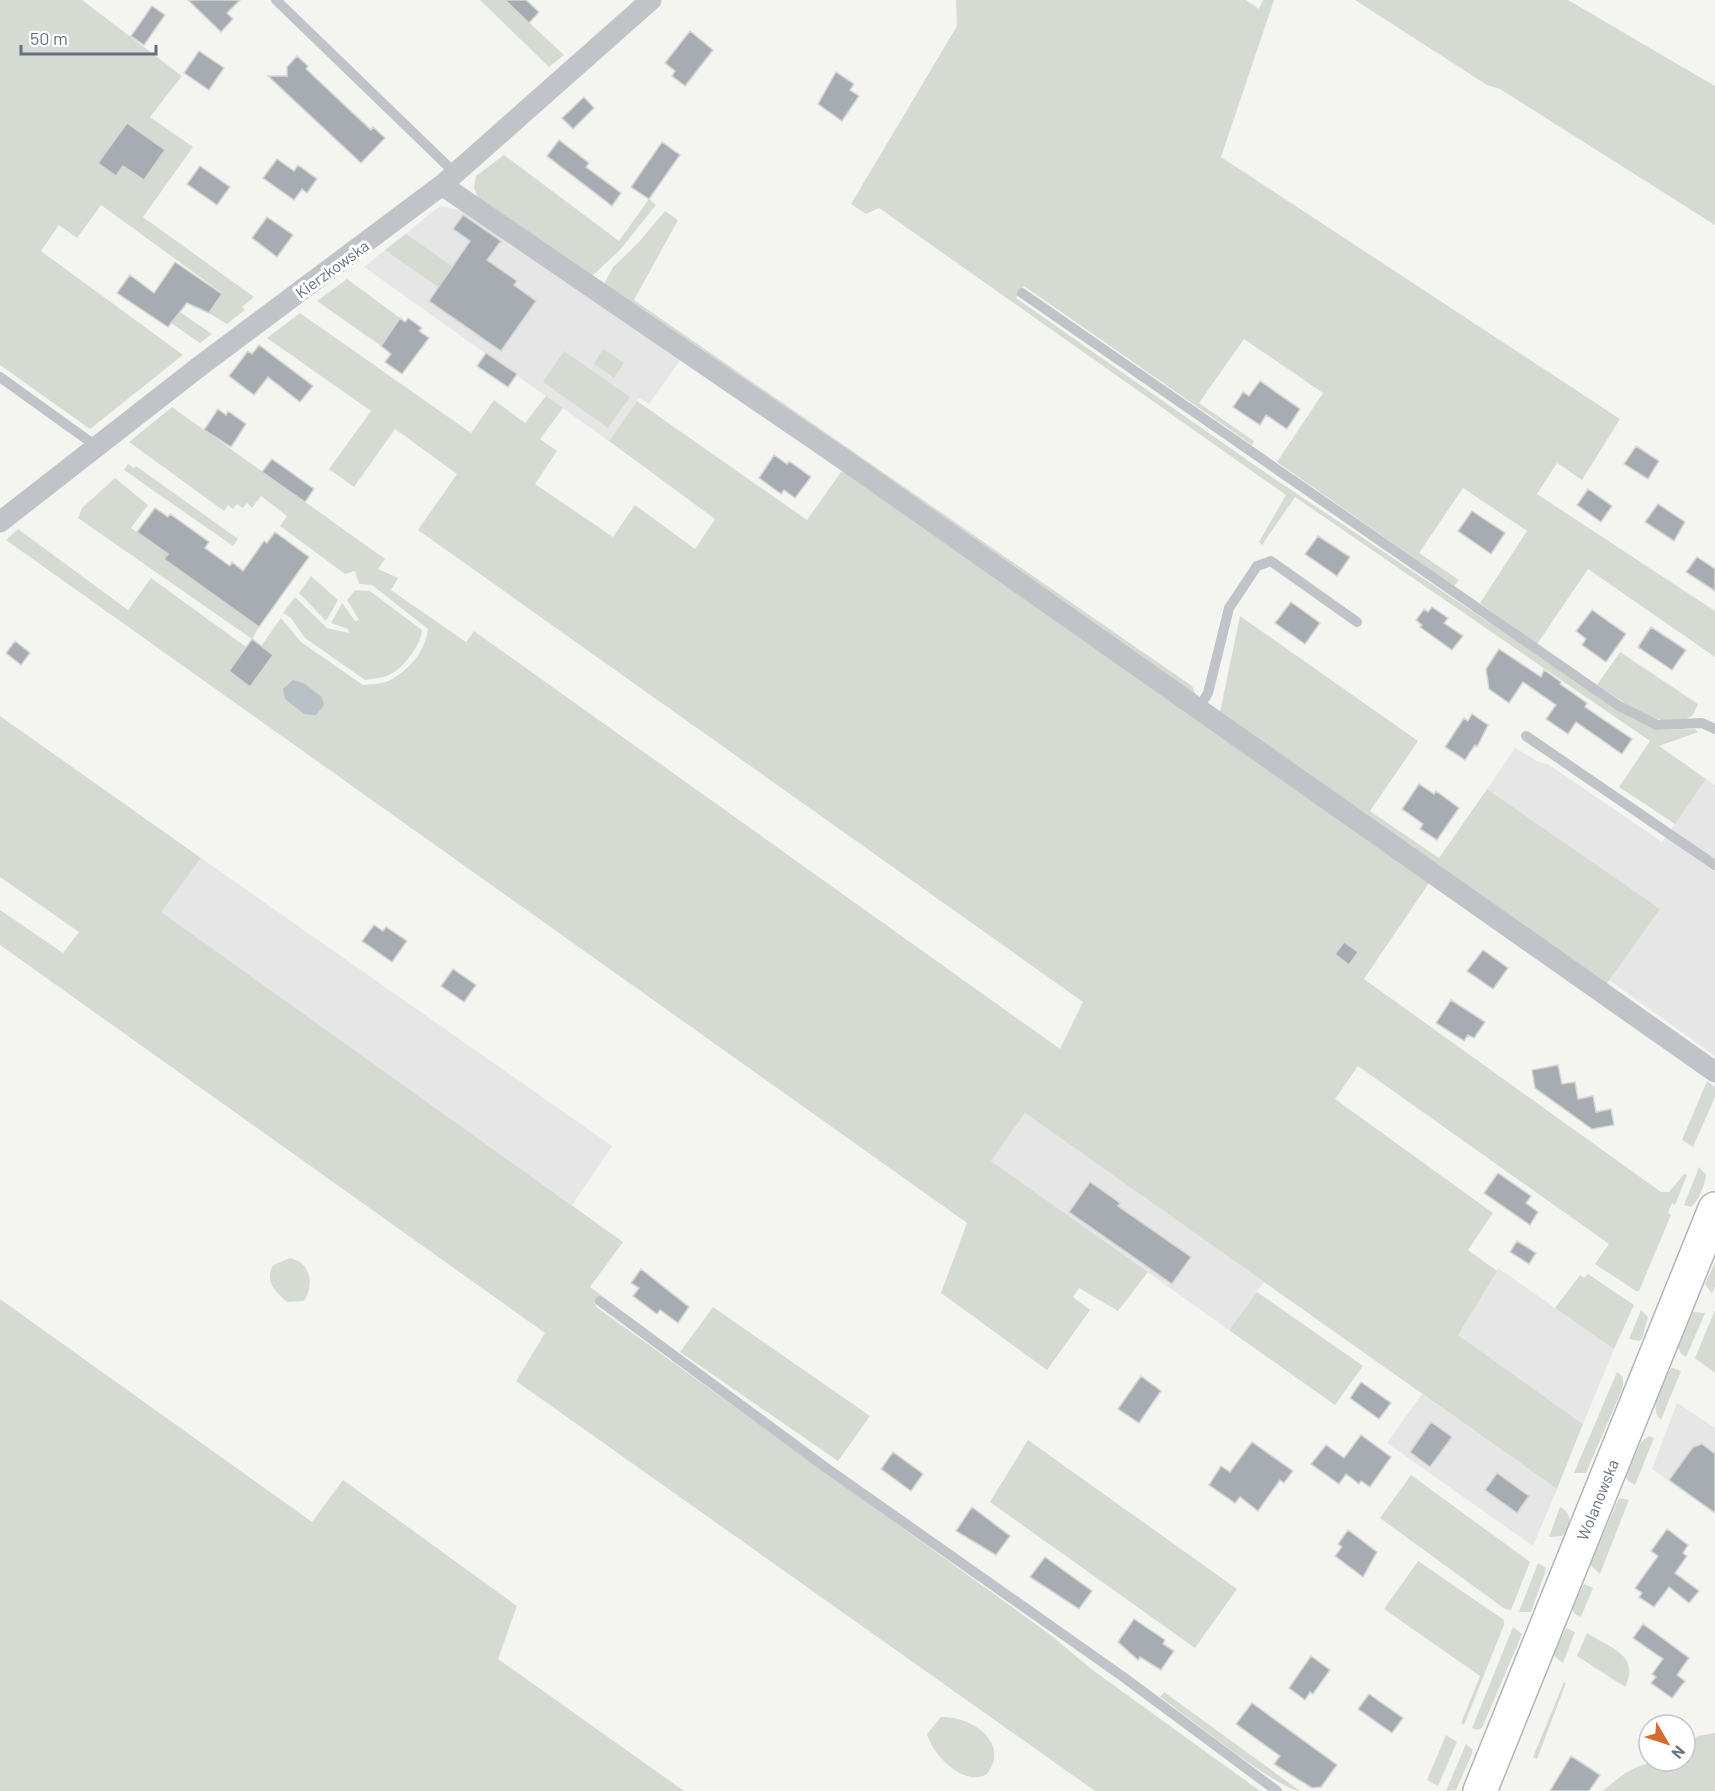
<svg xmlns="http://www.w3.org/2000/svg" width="1715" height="1791" font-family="Barlow,sans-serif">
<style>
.built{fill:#e5e6e5}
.green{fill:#d5dbd3}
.water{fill:#b8c1c6}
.building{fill:#a7acb3;stroke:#d6d6d4;stroke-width:1.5}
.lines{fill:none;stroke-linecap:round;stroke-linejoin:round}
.primary-casing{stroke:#b2b5b9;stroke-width:36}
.service{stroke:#c0c3c7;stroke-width:10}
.minor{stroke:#c0c3c7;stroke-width:21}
.primary{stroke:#fff;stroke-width:33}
.labels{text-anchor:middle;stroke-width:6;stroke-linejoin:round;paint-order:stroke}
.street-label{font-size:16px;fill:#667180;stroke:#fff}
</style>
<rect width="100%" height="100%" fill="#f4f5f1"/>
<!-- built -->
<path class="built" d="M440 206 471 212 681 359 649 404 639 398 609 441 364 267Z
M1515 748 1539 762 1548 764 1662 842 1706 779 1715 785V1056L1609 980 1659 909 1487 789Z
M201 858 612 1146 572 1205 160 912Z
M1025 1113 1264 1282 1229 1330 991 1161Z
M1498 1268 1614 1349 1583 1424 1457 1335Z
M1422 1394 1557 1489 1533 1546 1387 1443Z
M1677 1403 1715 1428V1513L1652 1469Z"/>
<!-- green -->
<path class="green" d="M0 0H82L182 76 150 117 193 147 143 217 254 297 242 307 245 310 227 324 209 313 222 293 101 205 77 238 59 225 41 251 183 355 90 429 0 365Z
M480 0H505L564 55 549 67Z
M956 0H1246L1259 9 1263 0H1274L1221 157 1620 419 1582 480 1557 463 1537 494 1715 611V657L1588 569 1537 644 1480 603 1527 531 1463 488 1419 553 1459 580 1454 586 1277 462 1323 393 1244 339 1199 403 1254 441 1252 445 1024 286 1016 298 1263 471 1633 719 1661 730 1695 729 1698 732 1659 746 1706 779 1675 824 1619 787 1650 741 1295 497 1262 545 1259 542 1286 495 879 208 866 214 851 204 957 26Z
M1355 0H1568L1715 86V225L1500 89 1487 85Z
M504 155 619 241 649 199 656 205 619 251 591 277 478 200 474 187 476 176Z
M665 211 678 220 634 300 1192 686 1196 696 604 284 613 267 639 242Z
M406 234 452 266 438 287 385 250Z
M347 279 400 318 381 346 317 301Z
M180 312 212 334 200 343 171 323Z
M300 313 471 433 494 400 525 423 546 396 563 408 540 439 557 451 535 484 613 537 635 505 695 549 715 519 609 441 637 401 807 520 841 472 853 475 1429 883 1364 979 1661 1192H1669L1684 1174 1687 1175 1675 1205 1672 1203 1668 1213 1671 1215 1639 1291H1636L1595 1264 1609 1244 1358 1066 1335 1099 1493 1213 1468 1250 1497 1271 1458 1335 1583 1424 1557 1489 1025 1113 991 1161 1148 1272 1118 1311 1079 1288 1073 1297 1090 1310 1047 1370 941 1293 967 1223 6 540 18 529 128 610 151 578 246 647 229 671 250 687 273 655 261 646 281 618 301 642 363 685C372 684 385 684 392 679 411 668 425 651 428 629L372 585 359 584 355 571 345 574 280 526 287 516 261 496 252 508 247 503 243 508 237 504 233 509 228 505 224 511 129 442 172 407 385 559 378 569 398 578 391 590 466 642 474 631 1060 1049 1083 1002 418 530 457 474 395 429 354 487 329 469 371 411 267 338Z
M603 349 624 363 614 378 594 364Z
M564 351 630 397 608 428 543 382Z
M128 464 134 468 136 466 238 539 233 546 124 470Z
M115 478 148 505 131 528 168 554 164 559 259 627 252 639 78 518 82 508Z
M311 576 338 600 326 621 299 593Z
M355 590 370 591 422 630C421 645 404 668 389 675 382 678 372 679 365 680L305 638 291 618 283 613 295 597 327 628 349 633 348 629 331 623 342 603 355 621 359 620 347 600Z
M1240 616 1418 741 1370 811 1439 858 1487 789 1660 909 1605 986 1220 712Z
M1620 652 1698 704 1693 715C1663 736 1622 700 1597 685Z
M0 716 201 858 161 912 623 1242 590 1287 602 1296 595 1306 1048 1633 1094 1671 1260 1791H1095L516 1381 545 1333 0 945V910L63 953 79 932 0 877Z
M1707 1081 1715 1087V1097L1693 1147 1682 1140Z
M1699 1167 1706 1175C1705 1185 1699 1200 1691 1207L1684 1205Z
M290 1258C312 1263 314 1286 304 1301L287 1302C274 1291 265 1282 273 1265Z
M1715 1262V1286L1712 1294 1705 1284Z
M1588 1274 1634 1305 1614 1349 1555 1308 1580 1275 1584 1278Z
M1257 1292 1363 1366 1335 1405 1229 1330Z
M0 1299 312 1522 343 1480 517 1606 498 1659 684 1791H0Z
M713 1307 870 1416 838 1461 680 1352Z
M1641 1310 1648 1317 1642 1339 1639 1341 1629 1339Z
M1715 1310V1373L1695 1358Z
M1693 1312 1705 1313 1686 1357 1681 1354 1678 1347Z
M1673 1368 1681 1371 1661 1420C1647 1408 1663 1385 1670 1370Z
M1617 1372 1623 1377V1387L1586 1473H1574Z
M1649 1436 1654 1438 1635 1485 1628 1481 1626 1476 1641 1442Z
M1028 1440 1237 1589 1195 1648 990 1502Z
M1411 1475 1530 1562 1511 1610 1505 1609 1380 1518Z
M1619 1498 1629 1500 1600 1574 1590 1565Z
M1560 1507C1573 1513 1572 1527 1562 1536L1549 1537Z
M1418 1561 1504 1620V1625L1464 1725 1461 1723 1480 1676 1384 1609Z
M1538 1563 1546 1568 1545 1573 1531 1612H1519Z
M1584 1584 1593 1588 1581 1617 1575 1614 1571 1608Z
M1513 1627 1522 1634 1482 1728 1477 1730 1472 1728Z
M1566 1628 1575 1632 1563 1663 1553 1655Z
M1587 1633C1610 1648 1641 1655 1625 1687L1577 1656Z
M1564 1682 1566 1683 1537 1759 1533 1757Z
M1164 1692 1300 1791C1280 1791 1183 1713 1160 1697Z
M941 1717C971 1716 1011 1742 987 1774 964 1788 932 1754 927 1734Z
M1715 1733V1791H1603C1634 1764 1644 1761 1685 1761V1743L1698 1736Z
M1446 1735 1457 1742 1438 1786 1427 1780Z
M1466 1744 1472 1749V1754L1456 1790 1446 1791Z"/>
<!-- water -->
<path class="water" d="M293 680 305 684 322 697 324 705 316 715 304 714 285 699 283 689Z"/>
<!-- building -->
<path class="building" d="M188 0H240L227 13 233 19 221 32Z
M505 0H526L539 12 529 23Z
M152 6 165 15 144 45 131 36Z
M690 31 713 50 685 86 672 76 675 71 665 63Z
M199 51 224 68 209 90 184 73Z
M297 56 308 66 306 69 371 130 373 127 385 138 361 163 268 76H287V67Z
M836 72 854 84 850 90 859 96 842 121 818 104Z
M584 97 594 108 573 129 562 118Z
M127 123 165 150 144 180 123 166 116 176 98 163Z
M559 140 589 163 586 167 621 193 612 206 547 156Z
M662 142 680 155 649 199 631 187Z
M277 159 294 171 298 165 317 179 307 193 302 189 294 200 263 178Z
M200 166 230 187 217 205 187 184Z
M463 215 501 241 487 260 517 281 514 285 536 301 501 351 429 301 470 241 453 229Z
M267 217 293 235 277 257 252 238Z
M175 262 222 294 209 313 187 303 168 327 117 293 130 275 154 293Z
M400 318 405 322 408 318 422 328 419 331 429 338 402 374 385 362 391 354 381 346Z
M259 345 313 386 300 402 268 377 254 395 229 376 248 351 252 354Z
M486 353 517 374 508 387 477 366Z
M1260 381 1300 409 1287 429 1266 415 1260 425 1233 407 1243 392 1249 396Z
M218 409 226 415 228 411 246 424 231 447 204 430Z
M1636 446 1659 461 1648 479 1624 464Z
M774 455 787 464 789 461 811 477 795 498 784 490 781 494 759 478Z
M272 459 314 489 305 502 262 472Z
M1588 489 1612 506 1601 522 1577 505Z
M1658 504 1685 522 1674 541 1645 522Z
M155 508 168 517 170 514 209 542 205 548 230 566 232 562 243 571 264 541 267 543 275 532 309 557 259 627 164 559 168 554 137 532Z
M1472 511 1505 533 1491 554 1458 531Z
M1318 536 1350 557 1337 576 1305 554Z
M1697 557 1715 569V591L1686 572Z
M1291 602 1320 623 1305 644 1275 623Z
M1432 607 1448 618 1444 623 1463 636 1452 650 1420 627 1422 625 1416 620 1424 609 1428 612Z
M1592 610 1626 634 1606 662 1582 645 1586 639 1576 631Z
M1651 627 1686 650 1672 670 1638 647Z
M252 639 273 655 250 687 229 671Z
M15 641 30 653 21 665 6 653Z
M1499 649 1541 677 1544 670 1561 682 1560 684 1587 703 1585 707 1632 739 1622 754 1576 722 1568 734 1546 719 1556 705 1523 682 1509 703 1489 689 1486 669Z
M1472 714 1488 725 1477 747 1475 745 1465 760 1445 747 1464 718 1468 721Z
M1419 784 1434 794 1436 791 1459 808 1437 840 1420 829 1423 824 1402 809Z
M374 925 383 931 386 927 407 941 392 962 362 941Z
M1344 942 1358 952 1349 965 1335 954Z
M1483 950 1508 968 1493 989 1467 971Z
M453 969 476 985 464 1002 441 986Z
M1451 1000 1485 1022 1474 1038 1468 1035 1464 1041 1436 1023Z
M1558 1065 1562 1084 1575 1082 1578 1099 1593 1096 1596 1112 1611 1109 1614 1125 1592 1129 1535 1088 1532 1070Z
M1498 1173 1531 1196 1526 1203 1538 1212 1530 1225 1484 1193Z
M1090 1182 1120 1203 1118 1206 1191 1257 1172 1284 1069 1212Z
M1517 1241 1536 1253 1529 1264 1510 1252Z
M641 1269 689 1307 678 1323 660 1310 657 1314 633 1296 639 1288 631 1283Z
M1141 1376 1161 1391 1139 1423 1118 1409Z
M1361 1382 1391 1403 1379 1419 1350 1398Z
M1431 1422 1452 1437 1430 1467 1410 1452Z
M1361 1435 1391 1457 1370 1487 1361 1481 1359 1484 1346 1474 1339 1484 1311 1464 1326 1445 1344 1458Z
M1252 1442 1293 1471 1284 1483 1280 1480 1258 1511 1240 1497 1235 1503 1209 1485 1221 1466 1230 1472Z
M1702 1444 1715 1454V1513L1669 1480 1693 1447Z
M893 1452 923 1474 911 1491 881 1469Z
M1497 1473 1529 1496 1517 1513 1485 1490Z
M972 1507 1010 1536 996 1555 956 1531Z
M1667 1529 1688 1545 1683 1553 1687 1556 1675 1573 1699 1591 1689 1603 1669 1587 1654 1607 1639 1597 1642 1593 1635 1588 1658 1556 1651 1551Z
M1348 1530 1377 1552 1363 1577 1335 1556 1342 1547 1338 1544Z
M1045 1557 1092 1591 1079 1609 1030 1577Z
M1134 1619 1165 1640 1163 1644 1174 1651 1161 1670 1140 1657 1138 1660 1118 1642Z
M1643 1624 1689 1658 1677 1675 1685 1681 1672 1698 1651 1683 1656 1677 1652 1674 1663 1659 1633 1638Z
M1311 1656 1330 1670 1313 1694 1310 1692 1305 1700 1289 1688Z
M1369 1694 1403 1718 1392 1733 1358 1709Z
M1252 1703 1337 1765 1321 1787 1312 1788 1274 1764 1280 1756 1236 1724Z
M1571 1756 1600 1775 1589 1791H1550Z"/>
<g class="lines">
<defs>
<g id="primary">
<path id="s1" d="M1480 1791 1715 1209"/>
</g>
</defs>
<!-- primary casing -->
<use href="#primary" class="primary-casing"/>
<!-- service -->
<path class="service" d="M276 0 456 174
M1022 293 1619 706 1657 725 1702 723 1715 729
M0 377 96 446
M1199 708 1208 693 1229 608 1257 566 1271 561 1357 622
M1526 736 1715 865
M600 1301 825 1467 1122 1676 1277 1791"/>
<!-- minor -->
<path class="minor" d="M442 185 846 461 1715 1072
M0 522 200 366 442 185 651 0"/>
<!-- primary -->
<use href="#primary" class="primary"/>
</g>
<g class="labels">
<!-- street labels -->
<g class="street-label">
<text transform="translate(332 269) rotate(-36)" y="6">Kierzkowska</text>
<text dy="6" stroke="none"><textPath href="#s1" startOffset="314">Wolanowska</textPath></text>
</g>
</g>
<!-- north arrow -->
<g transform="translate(1667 1743) rotate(129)"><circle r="28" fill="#ffffff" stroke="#c2c6cc" stroke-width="1.5"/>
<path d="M0-4.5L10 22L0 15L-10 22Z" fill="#d56b31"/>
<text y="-9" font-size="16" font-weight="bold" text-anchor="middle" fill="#667180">N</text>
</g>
<!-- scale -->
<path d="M21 45v9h135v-9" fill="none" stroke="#667180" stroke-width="3"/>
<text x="30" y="45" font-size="18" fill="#667180" stroke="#ffffff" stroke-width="4.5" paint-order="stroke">50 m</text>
</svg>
